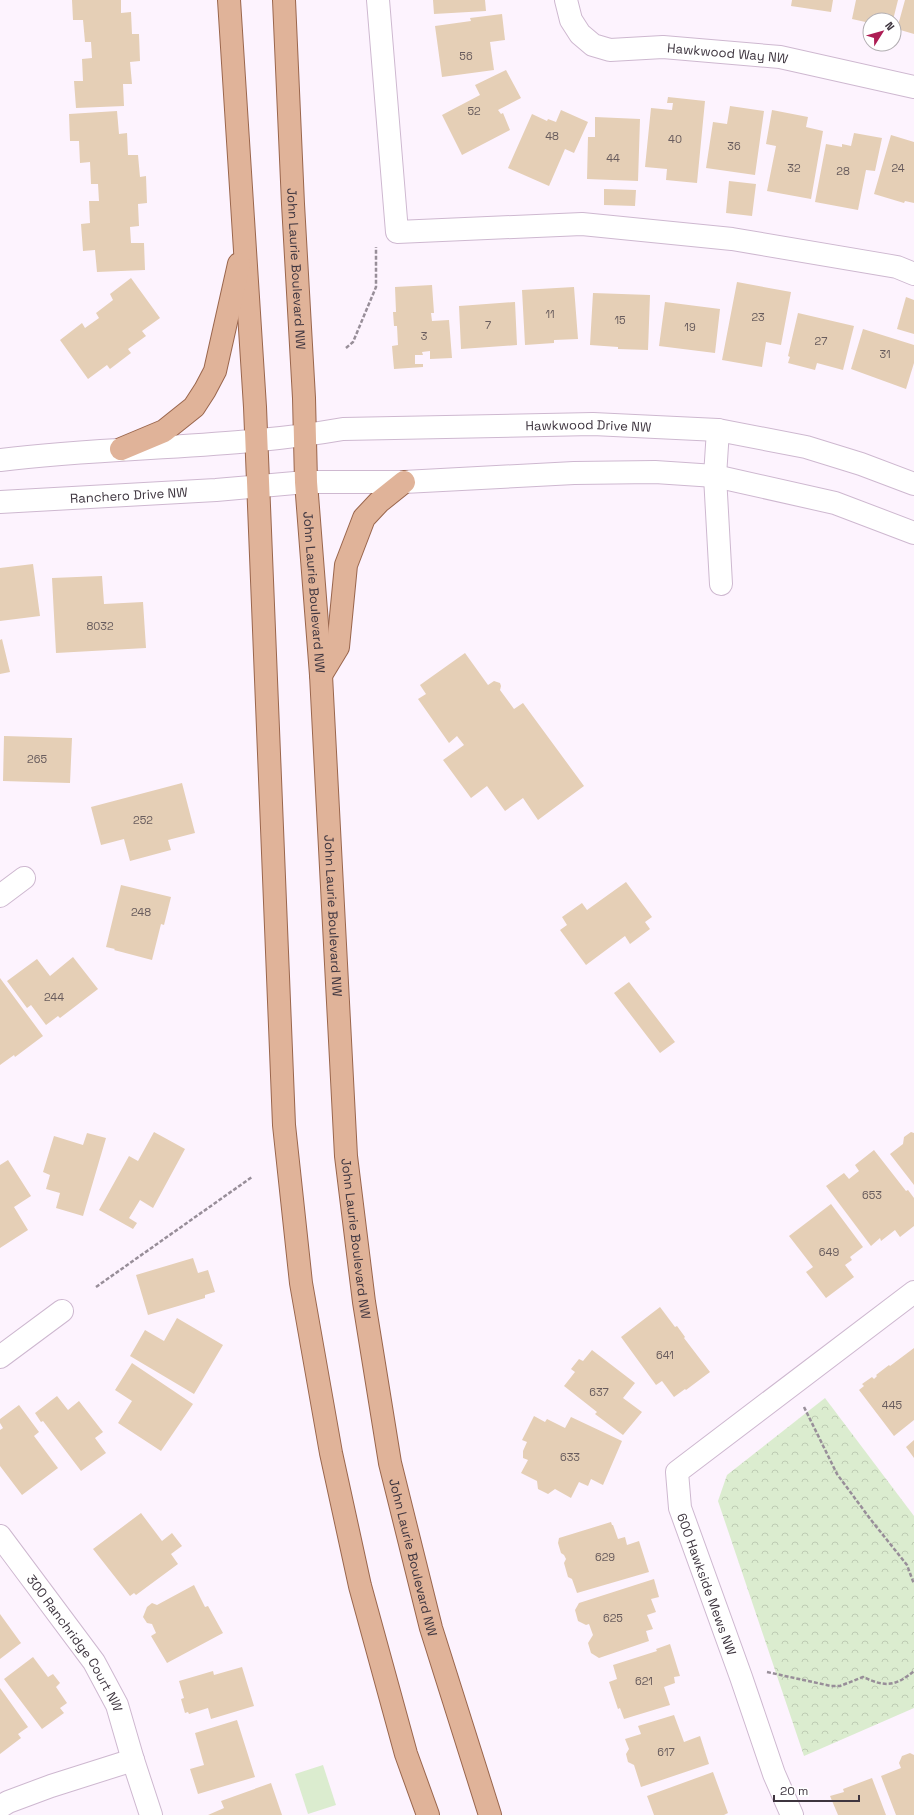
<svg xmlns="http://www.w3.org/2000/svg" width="914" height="1815" font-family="'Space Grotesk',sans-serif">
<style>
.forest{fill:url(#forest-crowns)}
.pitch{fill:#dbeccf}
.building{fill:#e5cfb6}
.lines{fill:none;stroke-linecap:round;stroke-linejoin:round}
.minor-casing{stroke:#ceb8d0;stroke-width:24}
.major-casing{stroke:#9a664d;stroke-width:24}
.path{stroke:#988e99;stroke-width:2.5;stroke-dasharray:4 2;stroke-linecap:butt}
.minor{stroke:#fff;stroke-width:22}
.major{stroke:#e0b399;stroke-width:22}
.labels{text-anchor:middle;stroke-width:3;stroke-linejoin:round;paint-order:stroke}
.number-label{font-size:11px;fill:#685c5d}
.street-label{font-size:13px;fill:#3e353f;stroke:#fff}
</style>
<defs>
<pattern id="forest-crowns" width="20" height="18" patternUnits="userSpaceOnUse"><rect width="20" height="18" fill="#dbeccf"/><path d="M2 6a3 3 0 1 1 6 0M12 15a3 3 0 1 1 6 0" fill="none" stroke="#bdcbb3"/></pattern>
</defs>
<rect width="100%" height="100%" fill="#fdf3fe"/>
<!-- forest -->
<path class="forest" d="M825 1398 914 1516V1708L804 1756 718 1501 727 1475Z"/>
<!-- pitch -->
<path class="pitch" d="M323 1765 336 1805 308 1814 295 1774Z"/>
<!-- building -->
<path class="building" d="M72 0H121V13L131 12 132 34H139L140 61 130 62 132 84H123L124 106 76 108 74 81H83L82 59 92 58 91 42H85L83 20H73Z
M433 0H485L486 11 434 14Z
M792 0H833L831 12 791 6Z
M856 0H898L893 20H870V23L852 19Z
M905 0H914V34L897 29Z
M502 14 505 40 490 42 494 70 442 77 435 26 471 21 470 18Z
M506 70 521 98 498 110 501 114 503 113 510 130 462 155 442 115 480 95 475 85Z
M668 97 705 101 697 183 666 180 667 169 645 167 651 108 672 110 673 103H667Z
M730 106 764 111 755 175 706 168 713 122 727 124Z
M561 110 588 122 574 153 565 149 549 186 508 168 532 114 547 121 548 119 556 122Z
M772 110 808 117 806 127 823 131 811 199 767 191 776 146 766 144Z
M117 111 119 134 127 133 128 155H138L140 177 146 176 147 203 138 204 139 226 130 227 131 243H144L145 270 97 272 95 250 83 251 81 224 90 223 89 201H99L98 184H91L90 162 80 163 79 141H70L69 114Z
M595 117 640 119 638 181 587 179 588 137H595Z
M854 133 882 138 875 171 866 170 858 210 815 202 826 144 842 147V144L851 146Z
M891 135 914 142V203L905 201 904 203 874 194Z
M729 181 756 184 752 216 726 213Z
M604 189 636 190 635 206 604 205Z
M131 278 160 318 142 331 146 336 128 349 131 353 110 369 107 365 88 379 60 340 82 323 85 328 99 318 96 313 113 300 110 294Z
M737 282 791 292 781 345 766 342 762 367 722 360Z
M432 285 434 313H431L432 321 449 320 452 358 430 359V351L422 352 423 355H415V364H423V367L394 369 392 346 398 345 397 326H394L393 312H396L395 287Z
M574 287 578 339 554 340V343L525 345 522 290Z
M593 293 650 295 648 350 618 349V347L590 345Z
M906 297 914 300V334L897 329Z
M515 302 517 345 461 349 459 306Z
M665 302 720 309 715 353 659 346Z
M798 313 854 326 843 370 817 363 815 370 788 363 790 357 788 356Z
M863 329 914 345V363L906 389 851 369Z
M33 564 40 616 0 621V568Z
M102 576 104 604 143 602 146 648 56 653 52 578Z
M2 639 10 672 0 674V640Z
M465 653 488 685 494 681 500 683 501 686 500 690 514 709 523 703 584 786 538 820 523 798 505 811 487 786 471 798 443 760 464 745 457 736 449 743 418 699 426 694 420 685Z
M4 736 72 738 70 783 3 781Z
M182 783 195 833 168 840 171 850 130 861 124 839 101 845 91 807Z
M626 882 652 917 645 922 650 929 630 944 625 936 586 965 560 930 567 925 562 917 582 903 587 910Z
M121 885 171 897 164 925 161 924 152 960 114 950 115 949 106 947Z
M73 957 98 989 60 1018 58 1016 46 1025 31 1005 27 1008 7 981 37 959 50 976Z
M0 978 43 1036 15 1057 14 1055 0 1065Z
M629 982 675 1042 660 1053 614 993Z
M154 1132 185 1149 153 1208 140 1200 129 1218 137 1223 133 1229 99 1210 129 1156 138 1161Z
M911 1132 914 1133V1185L890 1154 903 1144 904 1137Z
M87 1133 106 1138 83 1216 56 1208 60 1193 46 1189 50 1175 43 1172 54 1136 83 1145Z
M874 1150 906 1191 908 1190 914 1198V1226L900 1237 895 1230 881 1241 880 1238 871 1246 826 1186 844 1173 849 1179 859 1171 855 1165Z
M8 1160 31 1196 14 1207 28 1230 0 1248V1165Z
M831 1204 863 1247 850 1257 852 1260 845 1265 854 1277 826 1298 806 1272 813 1267 789 1236Z
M193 1258 198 1273 208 1270 215 1292 205 1295V1298L148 1315 136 1275Z
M660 1307 675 1327 677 1326 685 1337 684 1338 710 1372 686 1390 685 1389 674 1397 662 1381 656 1385 621 1337Z
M177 1318 223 1345 194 1394 130 1356 145 1330 164 1341Z
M914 1348V1420L894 1436 859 1390 864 1386 862 1384 872 1377 874 1379 877 1376 876 1375 889 1365 890 1366Z
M592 1350 635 1383 623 1398 642 1412 623 1435 595 1414 597 1412 564 1386 575 1372 571 1369 579 1359 583 1361Z
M132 1363 193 1404 161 1451 118 1423 132 1401 115 1390Z
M57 1396 68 1410 79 1401 103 1432 95 1438 106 1453 81 1471 43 1421 41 1422 35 1413Z
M19 1405 39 1432 34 1436 58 1468 22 1495 0 1466V1430L3 1428 0 1423V1419Z
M534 1416 545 1422 547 1419 565 1428 571 1417 622 1441 603 1485 591 1479 588 1486 579 1482 571 1498 555 1489 548 1494 538 1489 537 1481 521 1473 528 1460 523 1458V1451L527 1442 522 1440Z
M914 1440V1458L906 1447Z
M141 1513 162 1541 172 1533 182 1546 171 1554 178 1564 136 1595 134 1593 130 1596 93 1549Z
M611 1522 612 1525H613L618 1539 625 1537 627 1545 639 1541 649 1572 577 1593 572 1579 568 1577 564 1563 566 1559 564 1555 561 1553 558 1543 559 1538Z
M654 1579 659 1597 651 1599 656 1612 647 1615 653 1629 646 1631 649 1641 599 1658 591 1653 588 1643 593 1635 589 1624 586 1625 578 1621 575 1610 579 1603Z
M194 1585 205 1607 208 1606 223 1633 167 1663 151 1636 156 1633 152 1624 147 1623 143 1617 147 1607 152 1603 157 1605Z
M0 1614 21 1643 0 1659Z
M670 1644 680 1676 674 1677 675 1683 664 1687 670 1705 624 1719 620 1708 618 1709 609 1682 617 1679 613 1665 657 1651 656 1649Z
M33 1657 48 1677 53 1674 60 1683 56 1687 67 1703 60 1708 64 1713 42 1729 4 1679Z
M242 1667 254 1706 211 1719 208 1708 189 1714 188 1712 185 1713 181 1699 184 1698 179 1681 213 1671 214 1675Z
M0 1688 28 1727 18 1734 21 1738 0 1754Z
M674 1715 684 1742 700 1736 709 1764 641 1787 634 1765 628 1762 626 1754 629 1749 625 1739 641 1734 638 1726Z
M237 1720 255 1777 198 1794 190 1769 204 1765 195 1733Z
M910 1753 914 1755V1815H896L881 1776 901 1768 899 1763 902 1756Z
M713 1772 728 1813 724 1815H654L647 1796Z
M872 1778 886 1815H838L830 1796 844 1792 843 1789Z
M271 1783 282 1815H208L224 1808 221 1801Z"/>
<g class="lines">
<defs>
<g id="minor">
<path d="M378 0 397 232 582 224 732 239 897 267 914 274"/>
<path id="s1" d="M566 0 571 20 580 34 593 45 610 50 663 47 780 57 914 87"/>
<path d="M718 430 715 476 721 584"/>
<path id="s2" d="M0 460C114 446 230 449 343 429L593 424 718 430 806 447 861 464 914 484"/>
<path id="s3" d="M0 502 216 490 306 482H404L574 473 655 472 715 476 835 503 914 533"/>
<path d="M0 896 24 878"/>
<path d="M0 1357 62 1311"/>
<path id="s4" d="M0 1536 94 1662 117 1705 133 1760 151 1815"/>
<path d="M0 1807 8 1802 51 1786 133 1760"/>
<path d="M792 1815 774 1774 741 1677 680 1508 677 1472 914 1292"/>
</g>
<g id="major">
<path d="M229 0 255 407 284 1125 301 1283 331 1453 360 1586 406 1754 428 1815"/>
<path id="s5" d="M284 0 293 204 304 398 306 482 321 675 346 1156 364 1302 390 1463 431 1628 490 1815"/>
<path d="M121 449 164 431 194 407 205 390 215 371 239 264"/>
<path d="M321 675 338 647 346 565 364 518 379 502 404 482"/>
</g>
</defs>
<!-- minor casing -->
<use href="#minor" class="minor-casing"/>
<!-- major casing -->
<use href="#major" class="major-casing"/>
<!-- path -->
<path class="path" d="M346 348 353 342 376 287V247
M96 1287 252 1177
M804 1407 837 1474 871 1520 907 1565 914 1584
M767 1672 831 1686H840L863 1677C885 1687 895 1687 914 1671"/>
<!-- minor -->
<use href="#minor" class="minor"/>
<!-- major -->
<use href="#major" class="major"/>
</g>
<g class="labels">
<!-- number labels -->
<g class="number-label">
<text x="466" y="60">56</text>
<text x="474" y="115">52</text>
<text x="552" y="140">48</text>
<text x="675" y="143">40</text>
<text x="734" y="150">36</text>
<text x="613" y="162">44</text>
<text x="794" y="172">32</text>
<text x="898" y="172">24</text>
<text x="843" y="175">28</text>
<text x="550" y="318">11</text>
<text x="758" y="321">23</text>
<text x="620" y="324">15</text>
<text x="488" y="329">7</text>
<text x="690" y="331">19</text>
<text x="424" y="340">3</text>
<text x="821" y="345">27</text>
<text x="885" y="358">31</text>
<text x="100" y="630">8032</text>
<text x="37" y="763">265</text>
<text x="143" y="824">252</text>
<text x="141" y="916">248</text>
<text x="54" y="1001">244</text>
<text x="872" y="1199">653</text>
<text x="829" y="1256">649</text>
<text x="665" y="1359">641</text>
<text x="599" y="1396">637</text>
<text x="892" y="1409">445</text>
<text x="570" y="1461">633</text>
<text x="605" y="1561">629</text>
<text x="613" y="1622">625</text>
<text x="644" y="1685">621</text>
<text x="666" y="1756">617</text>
</g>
<!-- street labels -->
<g class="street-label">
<text dy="5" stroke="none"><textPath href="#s1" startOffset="190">Hawkwood Way NW</textPath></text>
<text dy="5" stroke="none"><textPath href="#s5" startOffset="269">John Laurie Boulevard NW</textPath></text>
<text dy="5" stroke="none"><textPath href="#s2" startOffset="590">Hawkwood Drive NW</textPath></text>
<text dy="5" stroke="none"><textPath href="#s3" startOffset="129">Ranchero Drive NW</textPath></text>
<text dy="5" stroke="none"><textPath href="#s5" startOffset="593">John Laurie Boulevard NW</textPath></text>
<text dy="5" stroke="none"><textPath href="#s5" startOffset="917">John Laurie Boulevard NW</textPath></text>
<text dy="5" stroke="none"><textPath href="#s5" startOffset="1241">John Laurie Boulevard NW</textPath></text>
<text dy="5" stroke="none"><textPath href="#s5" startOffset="1565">John Laurie Boulevard NW</textPath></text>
<text transform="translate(707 1584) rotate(70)" y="5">600 Hawkside Mews NW</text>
<text dy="5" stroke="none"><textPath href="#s4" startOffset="131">300 Ranchridge Court NW</textPath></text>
</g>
</g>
<!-- north arrow -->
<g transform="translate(882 32) rotate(53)"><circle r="19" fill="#ffffff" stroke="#b2aeb2"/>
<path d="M0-3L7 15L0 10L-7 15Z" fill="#ad1d54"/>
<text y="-6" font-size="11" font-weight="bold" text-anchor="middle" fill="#3e353f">N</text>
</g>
<!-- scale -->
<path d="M774 1795v6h85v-6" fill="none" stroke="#3e353f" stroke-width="2"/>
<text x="780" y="1795" font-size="12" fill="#3e353f" stroke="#ffffff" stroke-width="3" paint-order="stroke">20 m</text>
</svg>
